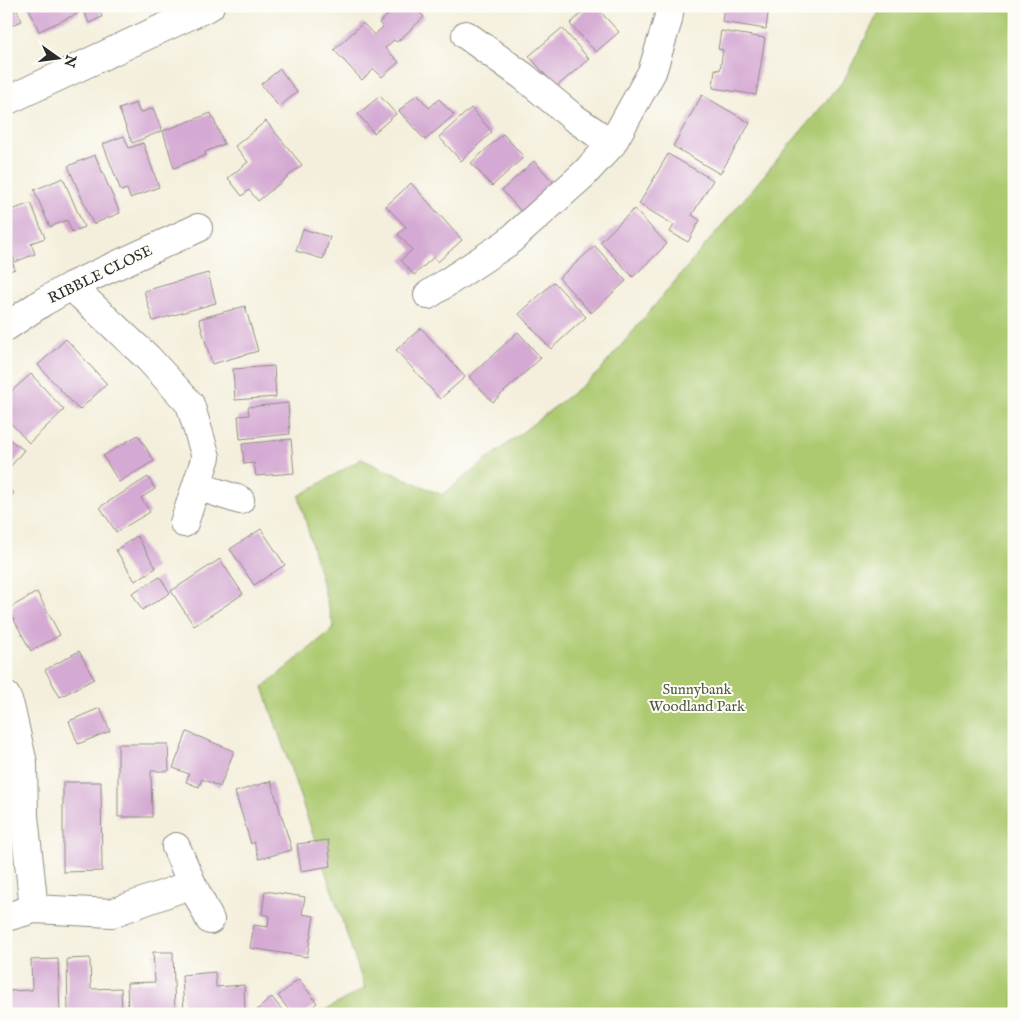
<svg xmlns="http://www.w3.org/2000/svg" width="1020" height="1020" font-family="'IM FELL English',serif">
<style>
.green{fill:#adca71;stroke:#6c7a4e}
.building{fill:#d4a9d3}
.lines{fill:none;stroke-linecap:round;stroke-linejoin:round}
.street-casing{stroke:#908d84;stroke-width:30}
.secondary-casing{stroke:#908d84;stroke-width:30}
.street{stroke:#fff;stroke-width:28}
.secondary{stroke:#fff;stroke-width:28}
.labels{text-anchor:middle;stroke-width:4;stroke-linejoin:round;paint-order:stroke}
.street-label{font-size:15px;fill:#2b2b2b;stroke:#fdfcf7}
.park-label{font-size:15px;fill:#525b40;stroke:#fdfcf7}
</style>
<rect width="100%" height="100%" fill="#fdfcf7"/>
<filter id="ink" filterUnits="userSpaceOnUse"><feTurbulence type="fractalNoise" baseFrequency=".02" numOctaves="2"/><feDisplacementMap in="SourceGraphic" scale="10" xChannelSelector="R" yChannelSelector="G"/><feConvolveMatrix kernelMatrix="1 2 1 2 8 2 1 2 1" color-interpolation-filters="sRGB"/></filter>
<filter id="wash" filterUnits="userSpaceOnUse"><feTurbulence type="fractalNoise" baseFrequency=".0096" numOctaves="4" result="noise"/><feDisplacementMap in="SourceGraphic" scale="20" xChannelSelector="R" yChannelSelector="G"/><feGaussianBlur stdDeviation="1.12" result="paint"/><feColorMatrix in="noise" values="0 0 0 0 0 0 0 0 0 0 0 0 0 0 0 0 0 1.4 0 .05"/><feComposite in="paint" operator="in"/></filter>
<g filter="url(#wash)">
<rect width="100%" height="100%" fill="#f4efdc"/>
<!-- green -->
<path class="green" d="M882 6H1014V1014H318L365 988 263 687 334 628 299 496 361 459 442 495 598 373 844 80Z"/>
<g id="blocks">
<!-- building -->
<path class="building" d="M6 6H15L22 21 6 28Z
M28 6H77L79 13 39 31Z
M82 6H98L102 17 89 23Z
M398 6H414L424 17 397 42 394 40 385 48 399 62 382 77 374 69 362 80 334 50 363 23 374 35 383 27 379 23Z
M589 6H595L619 32 596 52 570 24Z
M724 6H769L766 29 722 22Z
M562 28 589 59 556 87 529 56Z
M721 31 765 38 756 95 713 88 715 69 720 70 723 50 718 49Z
M280 69 297 92 279 107 261 84Z
M417 94 429 108 439 99 454 115 425 140 399 111Z
M702 95 750 123 720 174 673 146Z
M380 96 396 114 374 133 358 114Z
M136 103 140 113 153 108 162 131 132 143 119 109Z
M471 108 492 132 461 161 439 137Z
M211 113 224 144 205 152 206 155 174 168 163 131Z
M266 121 302 165 258 201 249 190 242 196 228 178 248 162 235 146Z
M503 134 524 157 492 186 471 163Z
M124 136 129 148 143 143 159 187 130 198 127 189 121 191 103 144Z
M668 154 713 180 692 215 700 220 688 242 670 232 674 225 639 204Z
M95 155 120 213 93 224 68 166Z
M534 161 556 185 524 215 502 190Z
M63 178 84 227 72 232 67 220 50 227 34 190Z
M411 183 462 240 438 262 434 257 414 275 401 260 412 250 398 234 406 227 386 206Z
M31 203 45 238 31 243 35 254 15 262 6 239V212Z
M634 209 667 244 633 277 600 242Z
M303 229 330 237 323 259 296 251Z
M6 246 15 269 7 272 10 280 6 281Z
M595 246 626 281 591 313 559 278Z
M208 273 216 303 153 321 144 291Z
M554 282 586 317 551 349 519 314Z
M245 306 258 351 212 364 199 319Z
M421 328 465 377 440 399 396 350Z
M518 332 541 358 493 402 469 377Z
M66 339 107 384 79 410 38 365Z
M274 366 276 397 235 400 233 369Z
M31 374 64 410 29 443 6 418V396Z
M288 403 290 434 240 439 238 416 249 415 248 407Z
M138 435 154 461 119 482 103 456Z
M6 437 24 450 6 472Z
M291 439 294 473 256 476 254 463 244 464 242 444Z
M148 477 155 489 141 498 150 512 116 532 100 507Z
M6 487 14 493 6 503Z
M261 529 285 565 254 585 230 549Z
M137 536 156 568 135 581 116 550Z
M220 559 243 594 194 626 171 591Z
M160 577 170 593 142 610 132 593Z
M37 592 60 635 31 651 8 609Z
M79 651 94 679 60 697 45 670Z
M100 708 110 731 78 744 69 721Z
M187 732 234 751 220 787 202 779 199 787 186 782 189 774 173 768Z
M118 744H168L169 771H151L152 817H118Z
M271 781 292 850 259 859 254 842 251 844 235 792Z
M63 782H101L102 871 63 872Z
M328 840 331 866 301 871 297 844Z
M265 891 305 897 302 914 314 916 307 957 250 948 254 925 268 927 269 916 262 914Z
M153 952H173L175 1014H128L127 983 155 982Z
M90 958 91 989 121 988 122 1014H68L67 959Z
M58 959 60 1014H6V991L32 990 31 960Z
M215 972 216 987 244 985 245 1014H184L182 975Z
M299 979 317 1003 304 1014H292L278 996Z
M272 997 285 1014H252Z"/>
</g>
</g>
<g filter="url(#ink)">
<use href="#blocks" fill-opacity="0" stroke="#908d84" stroke-width="1"/>
<g class="lines">
<defs>
<path id="street" d="M466 35 523 76 574 118 612 144
M71 286 148 358 190 404 206 457 184 523
M428 295 507 243 583 175 612 144 652 72 668 20 670 6
M6 327 43 302 71 286 198 228
M197 486 240 500
M6 696 10 706 23 763 24 816 34 909
M176 847 192 884 210 920
M6 917 34 909 112 913 192 884"/>
<path id="secondary" d="M6 101 210 6"/>
</defs>
<!-- street casing -->
<use href="#street" class="street-casing"/>
<!-- secondary casing -->
<use href="#secondary" class="secondary-casing"/>
<!-- street -->
<use href="#street" class="street"/>
<!-- secondary -->
<use href="#secondary" class="secondary"/>
</g>
</g>
<g class="labels">
<!-- street labels -->
<g class="street-label">
<text transform="translate(100 274) rotate(-26)" y="5">RIBBLE CLOSE</text>
</g>
<!-- park labels -->
<g class="park-label">
<text x="697" y="694">Sunnybank<tspan x="697" dy="17">Woodland Park</tspan></text>
</g>
</g>
<!-- margin -->
<rect width="1020" height="1020" fill="none" stroke="#fdfcf7" stroke-width="25"/>
<!-- north arrow -->
<g transform="translate(58 58) rotate(104)" stroke="#fdfcf7" stroke-width="4" paint-order="stroke">
<path d="M0-4L9 19L0 12L-9 19Z" fill="#2b2b2b"/>
<text y="-8" font-size="14" font-weight="bold" text-anchor="middle" fill="#2b2b2b">N</text>
</g>
</svg>
